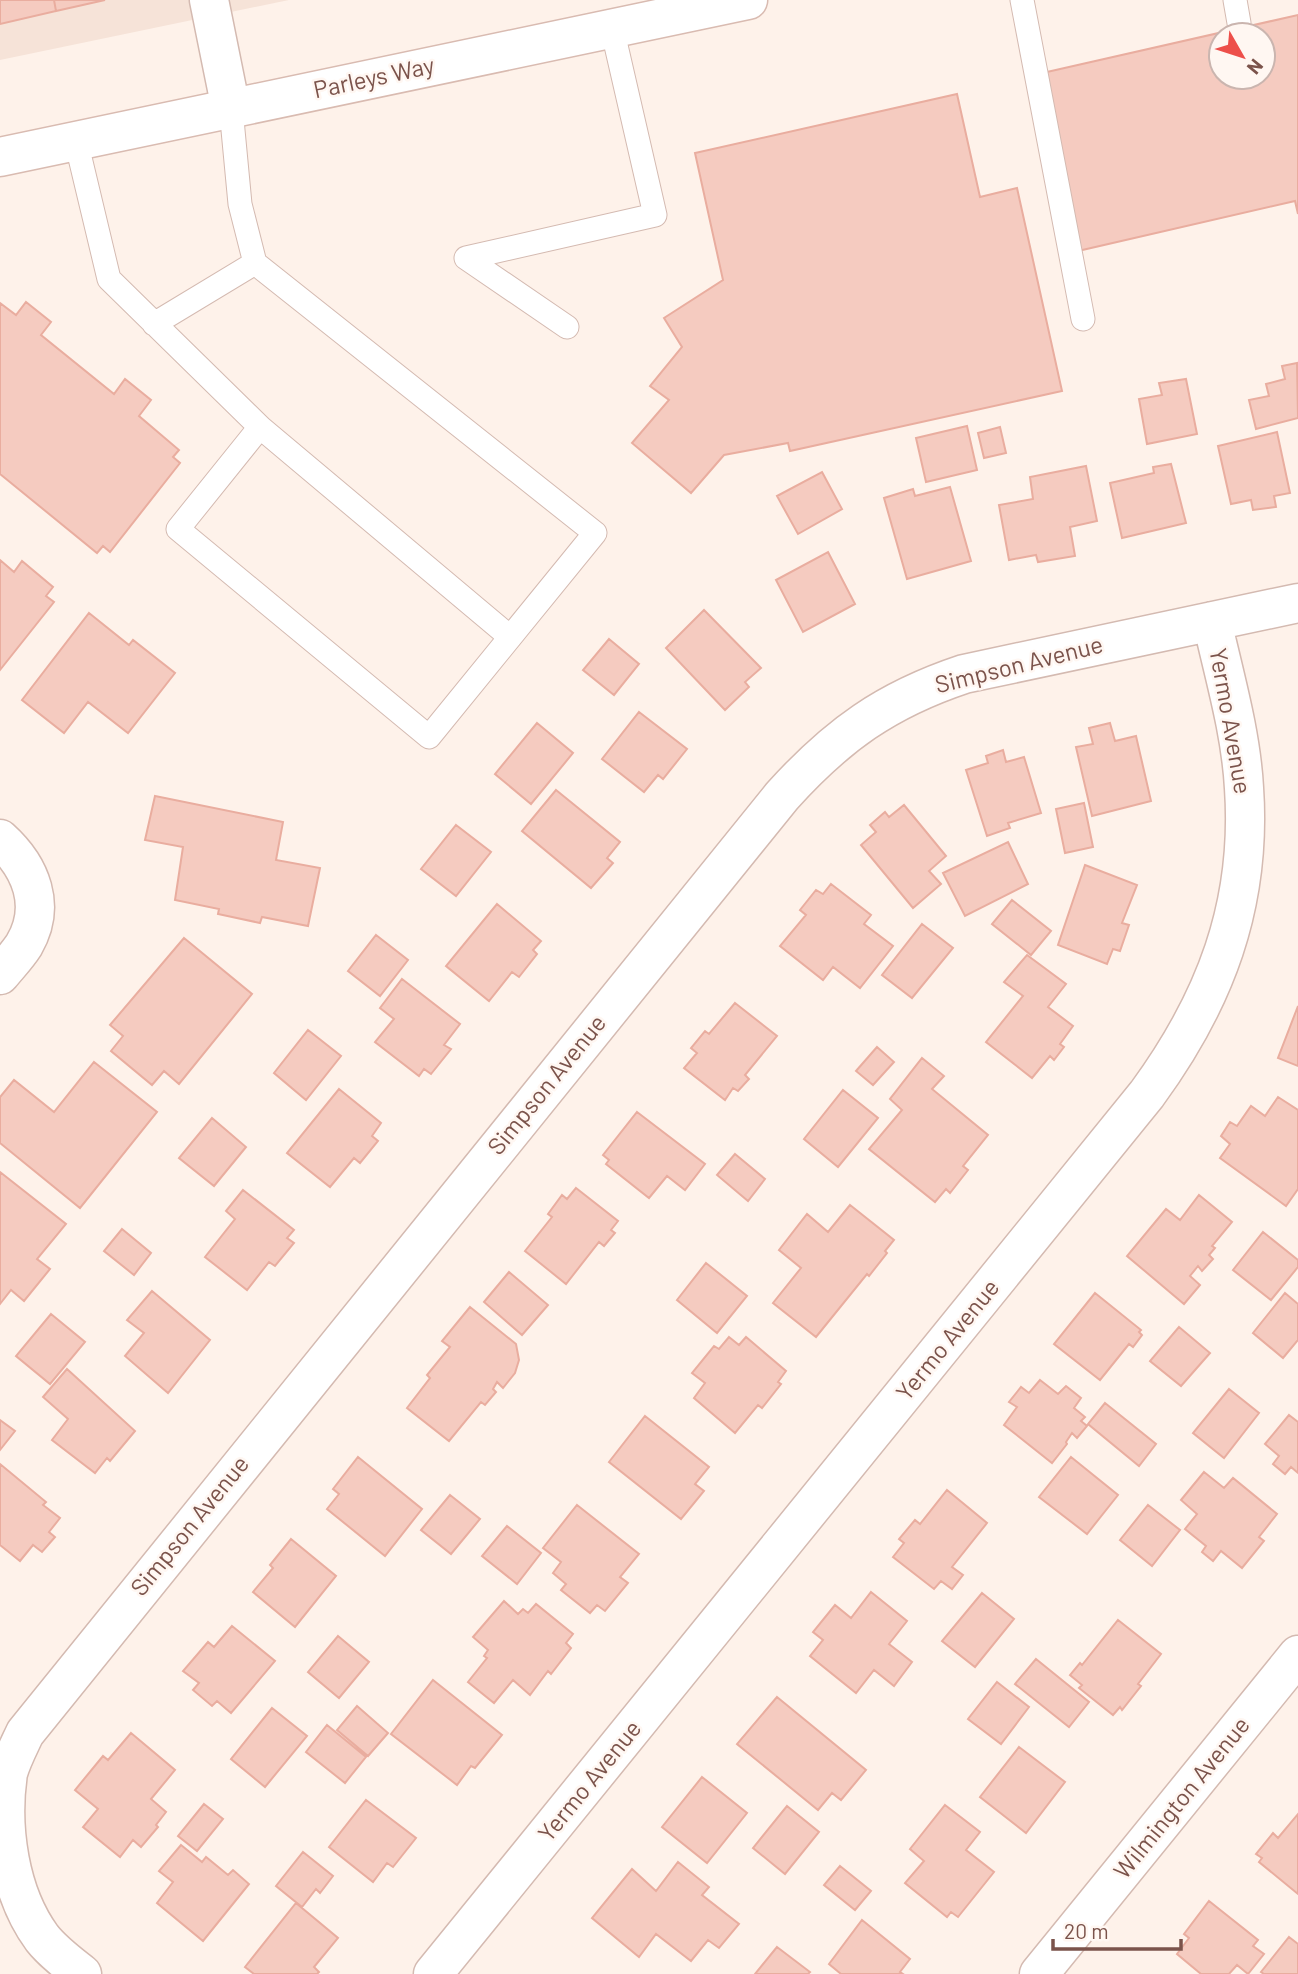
<svg xmlns="http://www.w3.org/2000/svg" width="1298" height="1974" font-family="Barlow,sans-serif">
<style>
.residential{fill:#f6e3d8}
.building{fill:#f5cbc0;stroke:#e9ad9f;stroke-width:2;fill-rule:evenodd}
.lines{fill:none;stroke-linecap:round;stroke-linejoin:round}
.service-casing{stroke:#d4bab1;stroke-width:25}
.minor-casing{stroke:#d4bab1;stroke-width:41}
.secondary-casing{stroke:#d9bbb1;stroke-width:41}
.service{stroke:#fff;stroke-width:23}
.minor{stroke:#fff;stroke-width:38}
.secondary{stroke:#fff;stroke-width:38}
.labels{text-anchor:middle;stroke-width:5;stroke-linejoin:round;paint-order:stroke}
.street-label{font-size:24px;fill:#7b534b;stroke:#fff7f2}
</style>
<rect width="100%" height="100%" fill="#fef2ea"/>
<!-- residential -->
<path class="residential" d="M0 0H289L0 60Z"/>
<!-- building -->
<path class="building" d="M0 0H54L56 11 0 24Z
M54 0H105L56 11Z
M1298 15V214L1295 201 1078 251 1038 74ZM1221 35H1263V77H1221Z
M957 94 980 197 1017 188 1062 391 790 451 788 443 724 455 691 493 632 443 669 400 650 386 682 347 664 318 723 280 695 153Z
M26 302 51 322 41 335 114 394 125 379 151 400 139 416 179 450 173 457 180 463 110 552 103 546 97 553 0 474V303L16 315Z
M1297 363 1298 418 1256 429 1249 400 1269 396 1266 384 1285 379 1282 366Z
M1186 379 1197 434 1147 444 1139 399 1162 395 1159 383Z
M967 426 977 470 926 482 916 438Z
M1000 427 1006 453 984 458 978 433Z
M1277 432 1290 493 1274 496 1276 507 1253 510 1251 500 1231 504 1218 446Z
M1171 464 1186 523 1122 538 1110 483 1154 473 1153 467Z
M1086 466 1097 521 1070 527 1075 556 1038 562 1036 555 1009 560 999 505 1033 499 1030 477Z
M822 472 842 509 798 534 777 496Z
M950 487 971 561 907 579 884 498 913 489 915 496Z
M828 552 855 604 803 632 776 580Z
M0 560 14 572 22 561 53 587 46 596 54 602 0 670Z
M704 610 761 668 745 682 749 687 725 710 666 648Z
M89 613 129 645 133 640 175 673 128 733 88 702 64 733 22 700Z
M609 639 639 664 614 695 583 670Z
M639 712 687 749 663 779 658 775 644 792 602 759Z
M537 723 573 753 531 804 495 774Z
M1110 723 1115 741 1136 736 1151 801 1092 816 1076 747 1093 744 1089 728Z
M1003 750 1006 762 1024 757 1041 813 1008 823 1010 828 987 836 966 770 988 763 986 756Z
M556 790 620 842 607 858 613 863 591 888 522 831Z
M155 796 283 822 276 860 320 868 308 926 262 917 260 923 218 914 219 909 175 900 183 847 145 840Z
M1084 803 1093 847 1065 853 1056 809Z
M904 805 946 856 929 871 941 884 913 908 861 845 876 832 870 825 885 812 889 817Z
M456 825 491 852 456 896 421 869Z
M1008 842 1028 884 965 916 943 873Z
M1085 865 1137 885 1122 923 1129 925 1120 951 1113 949 1107 964 1058 945Z
M831 884 871 915 864 924 893 946 860 988 833 967 823 980 780 946 806 915 800 910 816 890 823 894Z
M1012 900 1051 931 1031 955 992 924Z
M497 904 541 941 533 950 537 954 519 977 512 972 489 1001 446 966Z
M922 924 953 948 912 998 882 975Z
M376 935 408 960 380 996 348 971Z
M184 938 252 994 179 1084 164 1071 152 1085 111 1051 123 1036 110 1025Z
M1027 955 1066 984 1048 1007 1073 1026 1060 1044 1064 1047 1054 1060 1050 1056 1032 1078 986 1042 1023 996 1004 982Z
M402 979 460 1024 444 1045 451 1049 431 1074 424 1069 419 1076 375 1042 394 1019 380 1008Z
M735 1003 777 1036 745 1075 749 1079 738 1091 733 1088 725 1100 684 1068 697 1053 691 1048 705 1031 709 1034Z
M1298 1006V1066L1278 1058Z
M308 1030 341 1056 306 1100 274 1073Z
M877 1047 894 1062 873 1085 856 1071Z
M922 1058 944 1076 932 1089 988 1135 963 1166 968 1170 950 1193 946 1189 935 1202 869 1149 902 1110 890 1099Z
M94 1062 157 1112 80 1208 0 1143V1097L14 1080 54 1112Z
M339 1089 381 1123 372 1136 378 1141 360 1163 354 1158 330 1187 287 1153Z
M843 1090 878 1118 838 1167 804 1139Z
M1278 1097 1298 1110V1189L1286 1206 1220 1158 1230 1144 1221 1136 1230 1122 1237 1126 1251 1106 1265 1116Z
M637 1112 705 1164 685 1190 667 1176 649 1198 606 1164 609 1160 603 1155Z
M212 1118 246 1147 214 1186 179 1158Z
M735 1154 765 1179 748 1201 717 1175Z
M0 1172 66 1224 37 1259 50 1269 24 1301 11 1290 0 1304Z
M576 1188 618 1221 611 1230 615 1233 604 1246 599 1242 566 1284 525 1251 552 1217 548 1214 562 1195 567 1199Z
M243 1190 294 1230 287 1238 294 1243 275 1266 269 1262 247 1290 205 1257 235 1219 226 1211Z
M1199 1195 1232 1222 1212 1246 1215 1248 1209 1255 1213 1259 1202 1271 1198 1266 1190 1276 1200 1285 1184 1304 1127 1256 1166 1209 1180 1220Z
M850 1205 894 1240 885 1251 887 1253 869 1276 867 1274 816 1337 773 1303 801 1268 779 1250 807 1214 828 1232Z
M122 1229 151 1253 134 1275 104 1251Z
M1263 1232 1298 1260V1267L1271 1300 1233 1270Z
M706 1263 747 1296 717 1333 677 1300Z
M509 1272 548 1305 522 1335 484 1302Z
M152 1291 210 1340 168 1393 125 1356 144 1333 127 1320Z
M1095 1293 1141 1330 1139 1332 1142 1335 1133 1347 1129 1344 1100 1380 1054 1344Z
M1285 1293 1298 1304V1340L1283 1358 1253 1333Z
M470 1307 516 1344 519 1360 515 1373 503 1388 497 1382 493 1389 496 1392 485 1405 481 1402 449 1441 407 1408 430 1378 427 1375 450 1347 442 1341Z
M51 1314 85 1342 50 1384 16 1356Z
M1179 1327 1210 1353 1181 1386 1150 1361Z
M729 1337 739 1345 746 1337 786 1371 778 1382 781 1384 762 1408 758 1405 735 1433 694 1398 705 1383 692 1373 714 1346 719 1349Z
M67 1369 135 1431 110 1461 107 1458 95 1473 52 1440 68 1419 43 1397Z
M1040 1380 1058 1394 1066 1386 1081 1398 1074 1408 1085 1417 1081 1421 1087 1426 1077 1438 1072 1433 1066 1442 1067 1444 1052 1463 1004 1425 1017 1407 1009 1402 1021 1387 1029 1393Z
M1229 1389 1259 1413 1224 1458 1193 1433Z
M1105 1403 1156 1444 1139 1466 1088 1424Z
M1289 1415 1298 1422V1473L1291 1467 1285 1474 1273 1464 1279 1456 1265 1444Z
M645 1416 709 1467 695 1484 704 1491 681 1519 609 1462Z
M0 1420 15 1431 0 1450Z
M358 1457 422 1509 385 1556 327 1509 339 1494 333 1489Z
M1071 1457 1118 1495 1087 1534 1039 1497Z
M0 1464 46 1502 43 1505 60 1518 49 1532 55 1537 42 1552 33 1545 20 1561 0 1545Z
M1204 1472 1224 1488 1233 1478 1277 1514 1259 1537 1264 1541 1242 1568 1221 1551 1213 1561 1202 1552 1206 1546 1185 1529 1197 1514 1181 1500Z
M947 1490 987 1523 952 1567 963 1575 952 1589 941 1581 934 1589 893 1557 904 1543 899 1539 915 1520 920 1524Z
M450 1495 480 1519 451 1554 421 1530Z
M577 1505 639 1554 620 1577 628 1583 605 1611 597 1605 590 1613 561 1590 566 1584 553 1573 561 1562 543 1548Z
M1148 1505 1180 1530 1152 1566 1120 1540Z
M507 1526 541 1553 517 1584 482 1556Z
M291 1539 336 1576 295 1627 253 1592 273 1568 270 1565Z
M871 1592 907 1621 889 1644 912 1662 894 1686 874 1670 856 1693 810 1656 823 1640 813 1632 835 1605 851 1618Z
M982 1593 1014 1619 975 1667 942 1641Z
M504 1601 518 1614 523 1609 528 1613 536 1604 573 1634 566 1643 571 1648 551 1674 548 1671 530 1695 513 1680 494 1703 468 1682 487 1658 484 1656 488 1650 473 1637Z
M1118 1620 1161 1654 1138 1684 1141 1686 1122 1710 1120 1707 1113 1715 1079 1688 1082 1685 1070 1675 1080 1663 1082 1665Z
M232 1626 275 1661 231 1713 217 1701 212 1706 193 1690 199 1683 183 1671 208 1642 214 1647Z
M338 1636 369 1662 339 1698 308 1672Z
M1036 1659 1089 1702 1069 1727 1015 1684Z
M433 1680 502 1735 475 1768 471 1766 457 1785 391 1734Z
M997 1682 1029 1707 1001 1744 968 1719Z
M777 1697 866 1770 841 1800 832 1793 818 1810 737 1744Z
M357 1706 388 1733 368 1756 337 1730Z
M272 1708 307 1736 265 1787 231 1759Z
M327 1725 366 1757 345 1783 306 1752Z
M131 1733 175 1770 151 1799 166 1812 156 1825 158 1827 141 1847 133 1840 120 1857 83 1827 98 1809 75 1790 103 1756 108 1760Z
M1019 1747 1065 1782 1026 1833 980 1797Z
M702 1777 747 1813 707 1863 662 1827Z
M366 1800 416 1838 393 1867 387 1863 373 1882 329 1847Z
M204 1804 223 1819 197 1851 178 1836Z
M945 1805 980 1832 966 1850 994 1872 958 1917 951 1912 947 1917 905 1883 924 1861 910 1849Z
M787 1806 819 1832 785 1874 753 1848Z
M1298 1814V1894L1259 1862 1262 1858 1256 1854 1273 1833 1278 1838Z
M181 1845 202 1862 206 1857 228 1875 233 1870 249 1884 203 1941 157 1903 173 1882 159 1871Z
M303 1852 333 1876 320 1893 316 1889 302 1907 276 1886Z
M678 1862 709 1887 702 1895 739 1924 719 1948 708 1940 691 1961 656 1934 639 1957 592 1918 632 1869 656 1891Z
M840 1866 871 1891 855 1910 824 1885Z
M1209 1901 1258 1940 1253 1946 1264 1954 1248 1974 1237 1965 1229 1974H1201L1177 1954 1189 1938 1184 1934Z
M296 1903 338 1938 314 1967 319 1972 317 1974H254L245 1967Z
M862 1920 910 1959 900 1972 903 1974H841L829 1964Z
M1289 1937 1298 1944V1974H1264L1261 1972Z
M777 1947 810 1972 808 1974H755Z"/>
<g class="lines">
<defs>
<path id="service" d="M1022 0 1083 319
M1235 0 1239 23
M76 141 109 279 260 427 178 529 429 737 595 533 255 263 240 204 231 109
M154 324 255 263
M567 327 466 258 655 215 612 28
M260 427 510 637"/>
<path id="minor" d="M209 0 231 109
M0 839C31 867 47 906 24 945 17 956 8 965 0 975
M82 1974C68 1963 53 1952 42 1938 9 1893 0 1827 8 1773 12 1759 19 1746 25 1733L782 796C837 735 886 700 964 674L1298 603
M433 1974 1147 1094C1215 1001 1252 905 1244 788 1241 732 1224 675 1212 621
M1039 1974 1298 1655"/>
<path id="secondary" d="M0 157 748 0"/>
</defs>
<!-- service casing -->
<use href="#service" class="service-casing"/>
<!-- minor casing -->
<use href="#minor" class="minor-casing"/>
<!-- secondary casing -->
<use href="#secondary" class="secondary-casing"/>
<!-- service -->
<use href="#service" class="service"/>
<!-- minor -->
<use href="#minor" class="minor"/>
<!-- secondary -->
<use href="#secondary" class="secondary"/>
</g>
<g class="labels">
<!-- street labels -->
<g class="street-label">
<text transform="translate(374 78) rotate(-12)" y="8">Parleys Way</text>
<text transform="translate(1019 665) rotate(-14)" y="8">Simpson Avenue</text>
<text transform="translate(1230 721) rotate(80)" y="8">Yermo Avenue</text>
<text transform="translate(547 1085) rotate(-51)" y="8">Simpson Avenue</text>
<text transform="translate(948 1340) rotate(-51)" y="8">Yermo Avenue</text>
<text transform="translate(190 1526) rotate(-51)" y="8">Simpson Avenue</text>
<text transform="translate(590 1781) rotate(-51)" y="8">Yermo Avenue</text>
<text transform="translate(1182 1798) rotate(-51)" y="8">Wilmington Avenue</text>
</g>
</g>
<!-- north arrow -->
<g transform="translate(1242 56) rotate(129)"><circle r="33" fill="#fff7f2" stroke="#cab5af" stroke-width="2"/>
<path d="M0-5L12 26L0 18L-12 26Z" fill="#ed4f4a"/>
<text y="-10" font-size="19" font-weight="bold" text-anchor="middle" fill="#7b534b">N</text>
</g>
<!-- scale -->
<path d="M1053 1939v10h128v-10" fill="none" stroke="#7b534b" stroke-width="3.5"/>
<text x="1064" y="1939" font-size="21" fill="#7b534b" stroke="#fff7f2" stroke-width="5" paint-order="stroke">20 m</text>
</svg>
